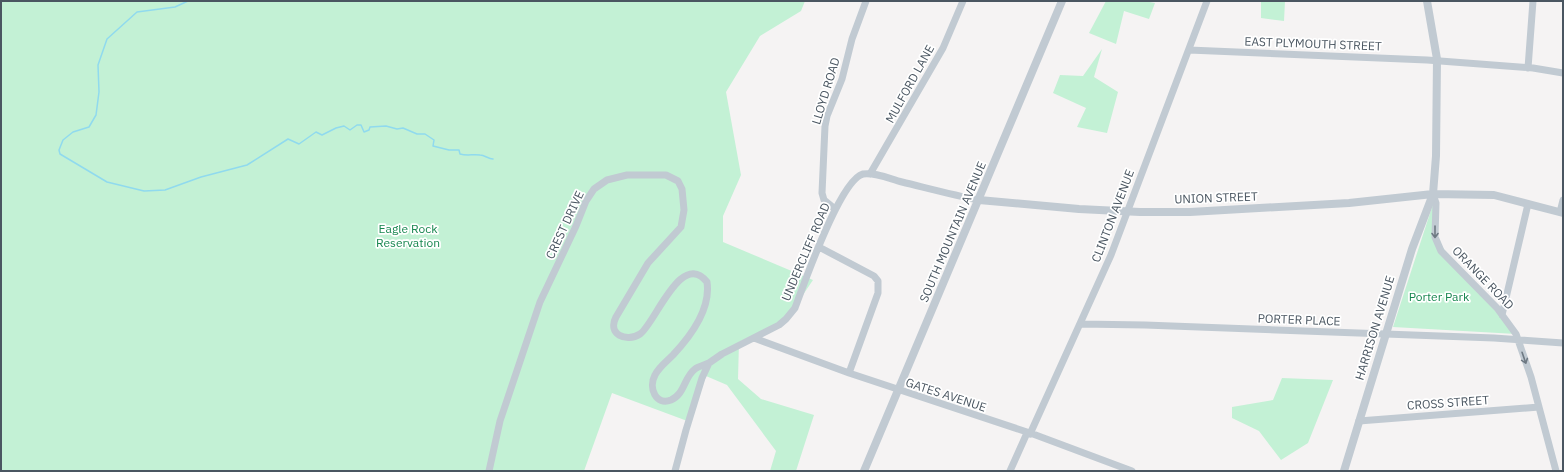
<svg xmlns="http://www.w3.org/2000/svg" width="1564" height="472" font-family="'IBM Plex Sans',sans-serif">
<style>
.green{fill:#c3f1d5}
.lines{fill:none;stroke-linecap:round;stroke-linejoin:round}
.stream{stroke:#90daee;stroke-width:1.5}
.minor{stroke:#c1cad2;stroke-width:7}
.tertiary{stroke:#c1cad2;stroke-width:8}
.oneway{stroke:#6e7983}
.labels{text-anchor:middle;stroke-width:3.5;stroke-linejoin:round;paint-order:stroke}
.street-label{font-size:12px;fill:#4a5661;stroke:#fff}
.park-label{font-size:12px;fill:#17864f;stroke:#fff}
</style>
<rect width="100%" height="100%" fill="#f5f3f3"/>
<!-- green -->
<path class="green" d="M1 1H805L801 11 760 36 726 92 741 175 723 216V242L813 280 786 320 739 342 738 379 761 399 814 415 796 471H770L776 451 727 385 706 376 690 422 612 393 584 471H1Z
M1106 1H1144L1155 3 1149 19 1124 11 1116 44 1089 33Z
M1261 1H1285L1284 21 1261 18Z
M1102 49 1094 77 1118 92 1107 133 1077 127 1086 108 1053 93 1060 75 1083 76Z
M1433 204 1435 237 1461 272 1516 334 1393 327Z
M1282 378 1333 380 1308 443 1281 460 1259 431 1232 418V407L1273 400Z"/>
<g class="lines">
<!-- stream -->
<path class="stream" d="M188 1 175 7 137 12 107 39 98 65 99 92 96 115 89 127 73 132 63 140 59 150 60 154 107 182 144 191 165 190 201 177 247 165 288 139 299 144 316 132 322 135 336 128 344 126 350 130 357 125H361L364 132 369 130 370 127 386 126 397 129 403 128 417 134H425L434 140 433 146 449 150H459L460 154C467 156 473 154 480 155 485 155 488 159 493 159"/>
<!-- minor -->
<path class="minor" d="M1189 50 1427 60 1533 68 1563 73
M1528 68 1533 1
M870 174 943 48 963 1
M1433 194 1436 203 1435 237 1441 251 1497 308 1516 334 1531 377 1556 471
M835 209 824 200 822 193 825 126 827 116 842 79 852 39 866 1
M1560 212 1563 200
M819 247 874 276 878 281V293L849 373
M1502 315 1528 204
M1080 324 1145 325 1494 338 1563 343
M754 338 849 373 1033 434 1132 471
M1359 421 1539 407
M1030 434 1111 255 1207 1
M489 471 500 421 540 302 576 226 586 201 594 189 607 180 627 175H666L678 181 682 189 684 210 681 227 648 263 616 317C607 334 626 343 640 334 655 324 681 249 707 282 711 309 690 337 673 355 666 362 659 367 655 375 648 388 656 406 671 400 685 394 684 377 695 369 699 366 705 365 709 363
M675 471 686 430 702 378 709 363 722 354 779 325 786 319 795 308C804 284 840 180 863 174 875 172 890 179 902 182 927 188 953 195 979 200
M1010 471 1027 433"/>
<!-- tertiary -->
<path class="tertiary" d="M979 200 1079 209 1140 212H1190L1349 203 1433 194 1494 195 1563 213
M864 471 1062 1
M1344 471 1412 249 1433 194 1436 156 1437 59 1427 1"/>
</g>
<!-- one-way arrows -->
<defs><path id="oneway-shaft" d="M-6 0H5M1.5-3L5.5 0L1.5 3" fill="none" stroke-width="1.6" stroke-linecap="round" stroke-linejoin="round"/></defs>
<g class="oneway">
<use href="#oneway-shaft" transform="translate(1435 232) rotate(90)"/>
<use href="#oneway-shaft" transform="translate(1524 358) rotate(71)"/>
</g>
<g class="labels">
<!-- street labels -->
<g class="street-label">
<text transform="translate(1313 44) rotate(2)" y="4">EAST PLYMOUTH STREET</text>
<text transform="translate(910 84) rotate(-61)" y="4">MULFORD LANE</text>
<text transform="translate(826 91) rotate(-73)" y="4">LLOYD ROAD</text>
<text transform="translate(1216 198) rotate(-2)" y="4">UNION STREET</text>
<text transform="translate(1113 216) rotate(-69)" y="4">CLINTON AVENUE</text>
<text transform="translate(565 225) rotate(-65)" y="4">CREST DRIVE</text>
<text transform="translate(953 232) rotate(-67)" y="4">SOUTH MOUNTAIN AVENUE</text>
<text transform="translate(806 252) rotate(-67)" y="4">UNDERCLIFF ROAD</text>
<text transform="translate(1483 278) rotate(46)" y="4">ORANGE ROAD</text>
<text transform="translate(1299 320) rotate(2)" y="4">PORTER PLACE</text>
<text transform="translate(1375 328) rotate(-73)" y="4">HARRISON AVENUE</text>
<text transform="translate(946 395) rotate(18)" y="4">GATES AVENUE</text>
<text transform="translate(1448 403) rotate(-4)" y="4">CROSS STREET</text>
</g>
<!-- park labels -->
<g class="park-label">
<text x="408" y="233">Eagle Rock<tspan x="408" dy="14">Reservation</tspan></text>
<text x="1439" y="301">Porter Park</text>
</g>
</g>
<!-- border -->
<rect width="1564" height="472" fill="none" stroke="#4a5661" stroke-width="4"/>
</svg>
